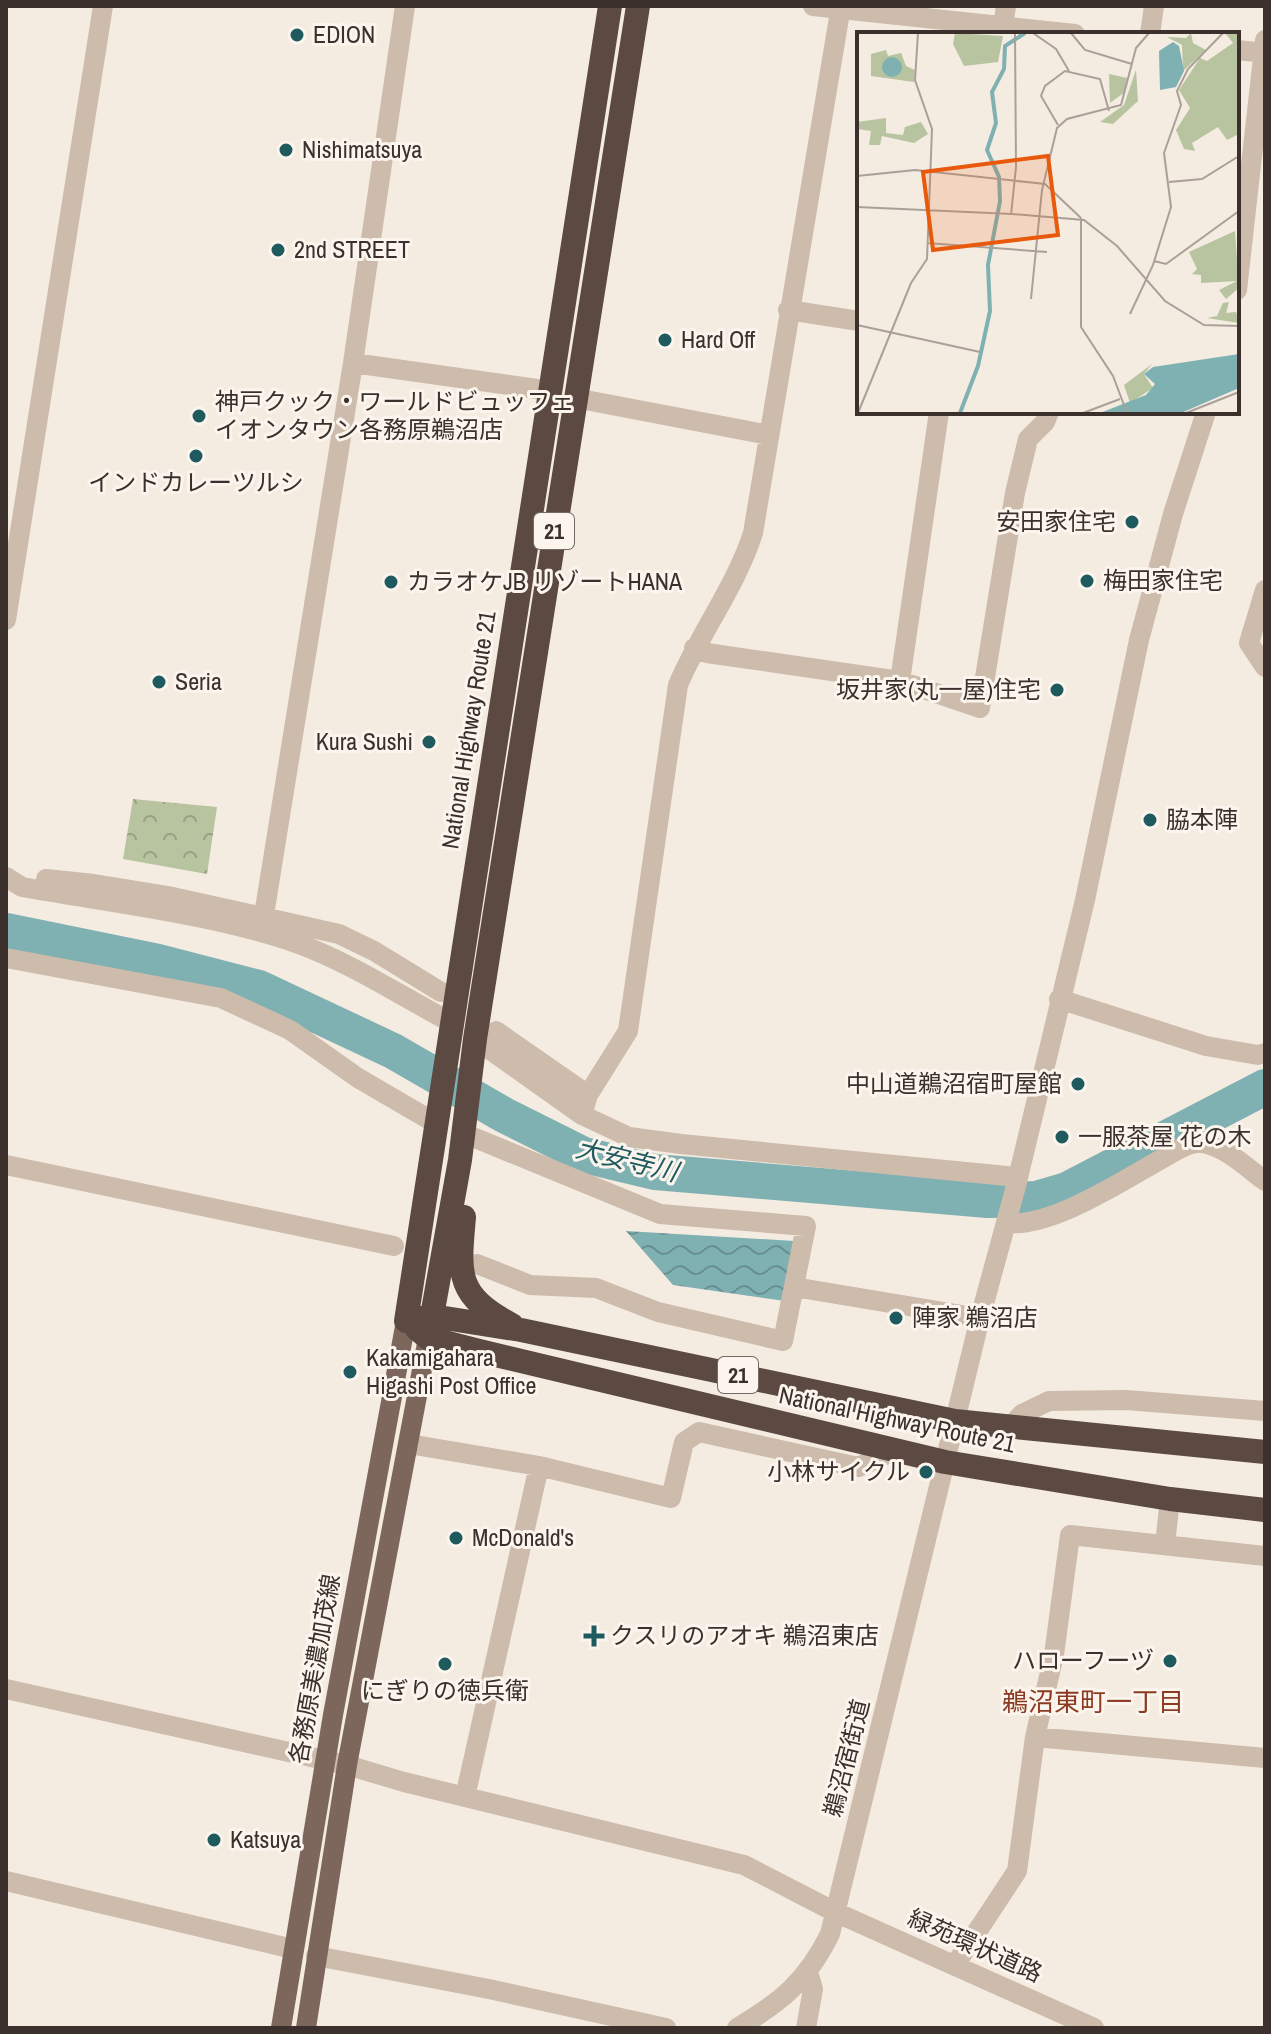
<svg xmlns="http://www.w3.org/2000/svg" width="1271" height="2034" font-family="'Archivo Narrow','Noto Sans JP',sans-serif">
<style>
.park{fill:url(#park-crowns)}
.water{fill:url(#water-waves)}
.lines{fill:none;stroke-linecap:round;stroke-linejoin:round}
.river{stroke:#7fb0b2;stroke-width:36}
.minor{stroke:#cdbbac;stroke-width:20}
.major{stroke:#7d675c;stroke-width:20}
.highway{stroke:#5c4a42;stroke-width:24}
.poi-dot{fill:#1f5a5e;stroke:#fbf5ee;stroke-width:3}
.labels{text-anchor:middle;stroke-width:6;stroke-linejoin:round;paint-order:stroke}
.shield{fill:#fbf5ee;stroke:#756b66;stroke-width:2}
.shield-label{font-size:22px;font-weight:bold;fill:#3b302b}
.poi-label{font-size:24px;fill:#3b302b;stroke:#fbf5ee;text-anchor:start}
.street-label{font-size:24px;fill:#3b302b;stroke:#fbf5ee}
.water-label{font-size:26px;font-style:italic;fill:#1f5a5e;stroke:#fbf5ee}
.neighbourhood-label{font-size:26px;fill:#8c3b22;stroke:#fbf5ee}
.inset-river{fill:none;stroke:#7fb0b2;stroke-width:4}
.inset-road{fill:none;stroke:#aaa098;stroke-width:2}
.view{fill:#e8590c;fill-opacity:0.15;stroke:#e8590c;stroke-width:4}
.inset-edge{fill:none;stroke:#3b302b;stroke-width:4}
</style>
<defs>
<pattern id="park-crowns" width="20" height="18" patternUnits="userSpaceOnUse" patternTransform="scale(2)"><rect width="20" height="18" fill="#b8c4a0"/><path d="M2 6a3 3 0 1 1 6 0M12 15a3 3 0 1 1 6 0" fill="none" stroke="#97a083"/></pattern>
<pattern id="water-waves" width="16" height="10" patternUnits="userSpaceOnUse" patternTransform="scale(2)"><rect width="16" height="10" fill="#7fb0b2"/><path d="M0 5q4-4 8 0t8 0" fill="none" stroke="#699091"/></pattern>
</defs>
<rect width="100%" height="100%" fill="#f4ebe1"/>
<!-- park -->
<path class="park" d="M133 799 217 807 207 874 123 859Z"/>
<!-- water -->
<path class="water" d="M626 1231 794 1241 785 1301 673 1285Z"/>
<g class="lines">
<!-- river -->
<path class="river" d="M6 931 158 962 259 988 393 1051 504 1115 584 1155 655 1172 988 1200 1036 1199 1067 1190 1265 1087"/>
<!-- minor -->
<path class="minor" d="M813 6 1075 34
M1002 34 1006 6
M1150 34 1154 6
M1237 50 1265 53
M1237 290 1265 40
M788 310 859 321
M353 363 551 391
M575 398 769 435
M1265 590 1249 643 1265 667
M6 620 103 6
M694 648 707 653 900 681 980 708 1015 493 1028 439 1045 422 1049 412
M900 681 939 412
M6 877 22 887C111 903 214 914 299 944 353 964 401 996 452 1023
M46 879 94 884 168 896 339 934 374 951 441 992
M264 915 353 363 405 6
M6 958 221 998 290 1030 358 1078 437 1124
M1059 999 1206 1046 1258 1055 1265 1053
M496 1031 588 1095 582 1115 629 1137 681 1144 1017 1177
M475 1039 582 1115
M588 1095 628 1031 678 685C700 633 736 586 753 533L841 6
M463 1133 660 1214 806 1226 783 1341 658 1312 596 1288 530 1285 477 1264
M6 1165 394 1246
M1006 1223C1050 1228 1119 1183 1158 1161 1170 1155 1188 1141 1202 1143 1226 1147 1247 1168 1265 1181
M794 1287 980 1318
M1011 1426 1022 1414 1049 1401 1126 1400 1265 1411
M409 1444 539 1466 671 1498 684 1442 699 1432 858 1467 894 1451
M1165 1545 1170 1499
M6 1689 347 1765 404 1782 744 1865 835 1912 1094 2028
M1035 1737 1265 1758
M465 1797 539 1466
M6 1881 293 1949
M316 1956 489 1989 666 2028
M955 1965 1017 1871 1035 1737 1054 1655 1070 1535 1265 1556
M737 2028C781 2002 806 1982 830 1934L980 1318 1016 1186 1085 900 1139 640 1173 514 1206 412
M806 2028 813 1989 808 1972"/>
<!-- major -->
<path class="major" d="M281 2028 333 1715 406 1321
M306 2028 347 1765 428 1338"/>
<!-- highway -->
<path class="highway" d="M464 1217C459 1274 455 1295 512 1325
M416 1319 432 1316 521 1330 955 1421 1265 1452
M406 1321 610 6
M417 1329 428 1338 479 1351 945 1462 1170 1499 1265 1510
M428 1338 460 1160 475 1039 638 6"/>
</g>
<!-- markers -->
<g class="poi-dot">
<circle cx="297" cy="35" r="8"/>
<circle cx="286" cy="150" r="8"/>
<circle cx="278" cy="250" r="8"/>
<circle cx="665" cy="340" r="8"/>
<circle cx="199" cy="416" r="8"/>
<circle cx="196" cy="456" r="8"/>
<circle cx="1132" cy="522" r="8"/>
<circle cx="1087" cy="581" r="8"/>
<circle cx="391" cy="582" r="8"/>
<circle cx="159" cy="682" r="8"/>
<circle cx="1057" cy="690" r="8"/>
<circle cx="429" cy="742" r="8"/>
<circle cx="1150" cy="820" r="8"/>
<circle cx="1078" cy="1084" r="8"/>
<circle cx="1062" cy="1137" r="8"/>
<circle cx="896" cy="1318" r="8"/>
<circle cx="350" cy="1372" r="8"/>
<circle cx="926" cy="1472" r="8"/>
<circle cx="456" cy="1538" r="8"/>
<path d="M590 1624h8v8h8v8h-8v8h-8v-8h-8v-8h8z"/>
<circle cx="1170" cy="1661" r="8"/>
<circle cx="445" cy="1664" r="8"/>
<circle cx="214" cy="1840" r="8"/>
</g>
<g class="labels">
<!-- shield labels -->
<g class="shield">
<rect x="534" y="513" width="40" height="36" rx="6"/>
<rect x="718" y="1357" width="40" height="36" rx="6"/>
</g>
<g class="shield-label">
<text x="554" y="539">21</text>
<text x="738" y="1383">21</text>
</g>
<!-- poi labels -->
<g class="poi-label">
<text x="313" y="43">EDION</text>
<text x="302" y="158">Nishimatsuya</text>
<text x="294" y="258">2nd STREET</text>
<text x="681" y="348">Hard Off</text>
<text x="215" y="410">神戸クック・ワールドビュッフェ<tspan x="215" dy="28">イオンタウン各務原鵜沼店</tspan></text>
<text x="196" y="491" text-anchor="middle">インドカレーツルシ</text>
<text x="1116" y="530" text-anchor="end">安田家住宅</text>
<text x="1103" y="589">梅田家住宅</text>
<text x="407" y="590">カラオケJB リゾートHANA</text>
<text x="175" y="690">Seria</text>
<text x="1041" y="698" text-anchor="end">坂井家(丸一屋)住宅</text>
<text x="413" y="750" text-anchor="end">Kura Sushi</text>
<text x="1166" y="828">脇本陣</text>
<text x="1062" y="1092" text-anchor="end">中山道鵜沼宿町屋館</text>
<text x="1078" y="1145">一服茶屋 花の木</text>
<text x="912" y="1326">陣家 鵜沼店</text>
<text x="366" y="1366">Kakamigahara<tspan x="366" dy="28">Higashi Post Office</tspan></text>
<text x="910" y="1480" text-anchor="end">小林サイクル</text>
<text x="472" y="1546">McDonald's</text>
<text x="610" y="1644">クスリのアオキ 鵜沼東店</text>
<text x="1154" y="1669" text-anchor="end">ハローフーヅ</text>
<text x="445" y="1699" text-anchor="middle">にぎりの徳兵衛</text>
<text x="230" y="1848">Katsuya</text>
</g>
<!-- street labels -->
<g class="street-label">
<text transform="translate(469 730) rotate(-81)" y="8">National Highway Route 21</text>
<text transform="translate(897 1420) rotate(12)" y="8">National Highway Route 21</text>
<text transform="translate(315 1669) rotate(-80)" y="8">各務原美濃加茂線</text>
<text transform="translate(847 1758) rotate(-76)" y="8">鵜沼宿街道</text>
<text transform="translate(975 1946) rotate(24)" y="8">緑苑環状道路</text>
</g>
<!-- water labels -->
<g class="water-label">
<text transform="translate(627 1160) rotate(14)" y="9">大安寺川</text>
</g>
<!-- neighbourhood labels -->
<g class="neighbourhood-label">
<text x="1093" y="1711">鵜沼東町一丁目</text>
</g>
</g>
<!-- overview -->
<g transform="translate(857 32)">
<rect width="382" height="382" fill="#f4ebe1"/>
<path d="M98 1 146 4 141 30 107 34 96 12ZM368 1H382V102L370 108 361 95 335 111 338 119 327 117 319 98 333 76 322 58 343 26 350 29 376 11ZM279 38 281 69 256 92 243 90 267 73ZM29 86V101L46 103 48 95 64 90 71 102 57 111 25 104 23 113H12L14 99 0 97V90ZM378 199 382 256 369 267 362 258 380 249 344 251V243L335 242 340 237 332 220ZM372 270 369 281 379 280 382 291 350 286 360 284 366 271ZM295 332 287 342 296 356 273 371 267 353Z" fill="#b8c4a0"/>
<path d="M334 1 336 11 349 18 326 39 325 13 310 5 329 6ZM29 18 31 24 44 21 49 34 58 38 57 50 14 44V22ZM252 42 270 46 268 60 253 71Z" fill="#b8c4a0"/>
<path d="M316 10 322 14 327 39 319 55 303 58 302 19ZM25 35a10 10 0 1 1 20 0a10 10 0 1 1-20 0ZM382 322V356L324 381H243L289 363 298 352 287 342 296 335Z" fill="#7fb0b2"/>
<path class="inset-river" d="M103 381 121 334 133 279 131 233 143 169 142 145 130 118 139 91 135 60 147 37 148 14 168 1"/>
<path class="inset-road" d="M176 1 199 17 212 39M214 1 228 18 275 32M201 93 184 64 188 54 208 39 243 47 252 79M0 144 58 138 188 152 224 186M312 150 345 147 382 124M0 175 155 182M155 182 227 188 260 214 308 269 347 293 382 294M154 183 159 135 158 1M224 186V295L256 344 270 381M70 211 190 220M297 229 309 232 382 179M174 267 185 158 200 96 210 87 264 73 279 16 292 1M273 282 296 233 314 175 307 121 324 73 320 59 331 37 366 1M0 293 123 320M1 381 54 251 70 227 75 97 58 48 61 1M226 381 263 367M329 381 382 360"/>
<path class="view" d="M191 124 201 203 76 218 66 140Z"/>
<rect width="382" height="382" class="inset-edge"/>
</g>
<!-- border -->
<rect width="1271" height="2034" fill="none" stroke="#3b302b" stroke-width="16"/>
</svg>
